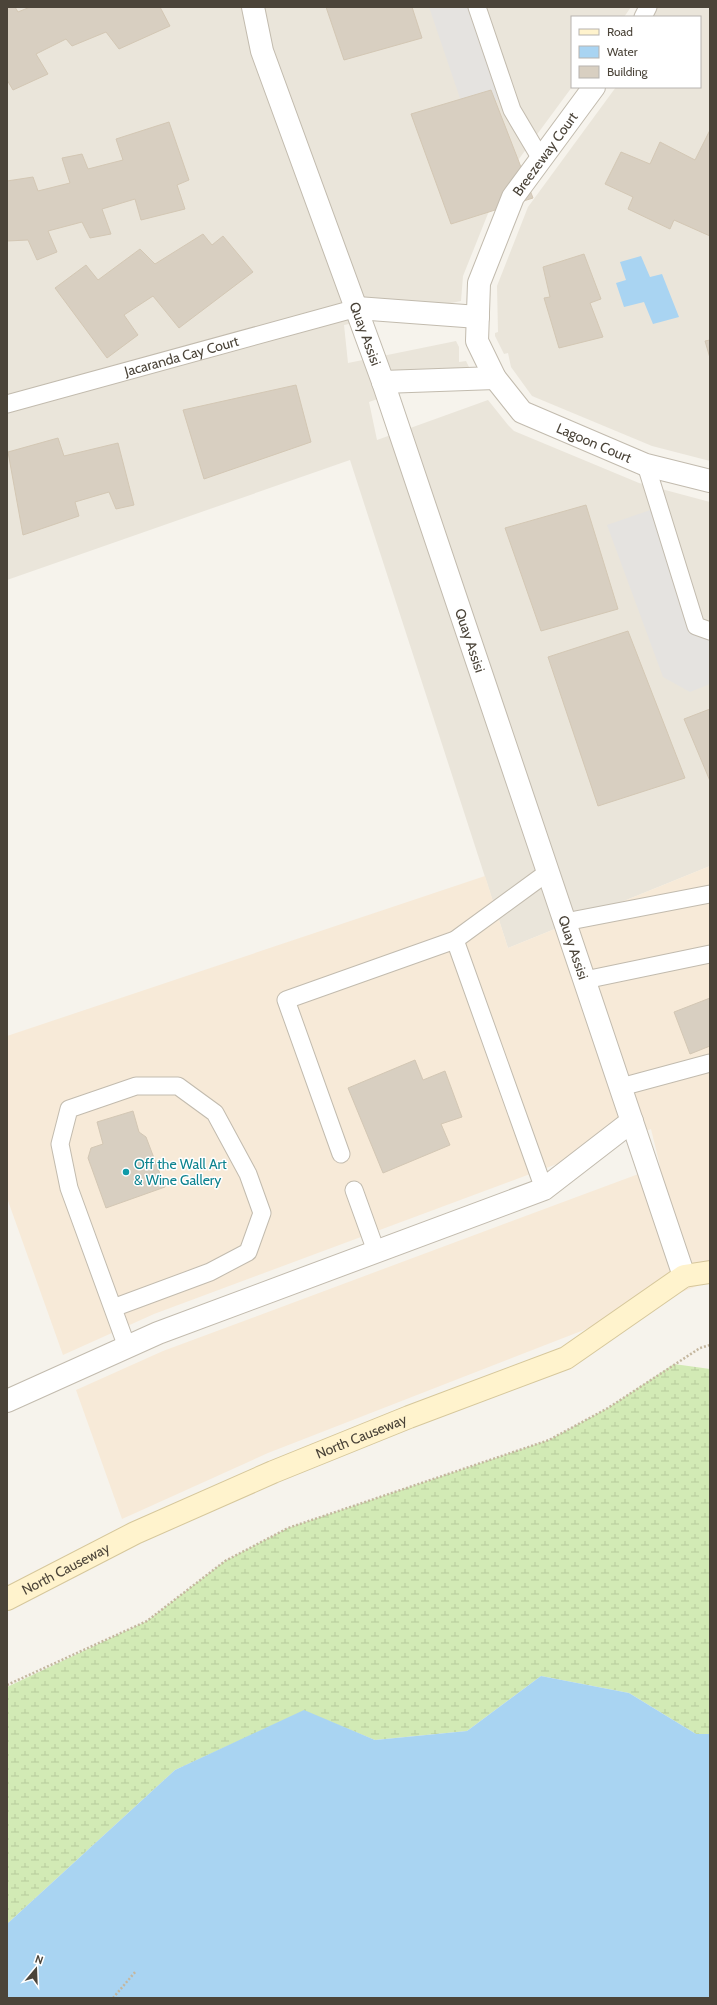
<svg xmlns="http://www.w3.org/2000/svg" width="717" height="2005" font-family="Cabin,sans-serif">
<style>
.residential{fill:#eae5da}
.commercial{fill:#f7ead8}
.wetland{fill:url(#wetland-marsh)}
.parking{fill:#e5e3e0}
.water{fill:#a9d4f2}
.building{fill:#d8cfc1;stroke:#d3c7b4}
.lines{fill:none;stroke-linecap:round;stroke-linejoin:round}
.lane-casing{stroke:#c2bbae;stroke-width:19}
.street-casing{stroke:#c2bbae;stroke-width:24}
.secondary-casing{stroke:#d6c79b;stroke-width:24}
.path{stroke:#c4b79f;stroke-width:2.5;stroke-dasharray:2 2;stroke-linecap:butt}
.lane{stroke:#fff;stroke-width:17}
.street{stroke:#fff;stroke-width:22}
.secondary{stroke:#fff3cd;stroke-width:22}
.culture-dot{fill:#0f9aa8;stroke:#fff;stroke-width:1.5}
.labels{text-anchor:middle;stroke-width:3;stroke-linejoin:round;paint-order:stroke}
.street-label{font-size:14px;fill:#4b4439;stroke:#fff}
.culture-label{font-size:14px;fill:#0d838f;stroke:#fff;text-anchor:start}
</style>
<defs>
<pattern id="wetland-marsh" width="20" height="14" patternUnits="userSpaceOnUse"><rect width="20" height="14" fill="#d2eab5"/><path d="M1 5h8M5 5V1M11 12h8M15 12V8" fill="none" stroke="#b6ca9c"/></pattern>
</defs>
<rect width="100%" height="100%" fill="#f6f3ec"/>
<!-- residential -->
<path class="residential" d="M7 7H631L624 17H572V87L499 186 463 276 461 301 344 325 348 363 456 341 459 347V362L466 361 469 367 369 402 377 440 488 400 508 425 514 431 639 483 710 502V866L508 948 350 460 7 580Z
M639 7H710V461L652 446 532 396 511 367 508 353 504 354 495 336V333L498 332 497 286 528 207 616 87H700V17H650Z"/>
<!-- commercial -->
<path class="commercial" d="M710 866V1281L268 1453 122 1519 76 1390 163 1351 660 1166 651 1129 154 1314 63 1355 7 1198V1036L485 876 508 948Z"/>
<!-- wetland -->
<path class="wetland" d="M674 1364 710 1369V1734H696L629 1693 541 1676 467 1731 375 1740 304 1711 175 1770 7 1924V1687L147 1621 225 1561 288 1528 549 1440 608 1408Z"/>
<!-- parking -->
<path class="parking" d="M429 7H477L508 97 464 110Z
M659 507 696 626 710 631V684L690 692 663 677 607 525Z"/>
<!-- water -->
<path class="water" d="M641 256 650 277 662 274 679 317 653 324 644 302 624 307 616 283 626 280 620 262Z
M541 1676 629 1693 696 1734H710V1998H7V1924L175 1770 304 1710 375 1740 467 1731Z"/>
<!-- building -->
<path class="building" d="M7 7H15L18 12 30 7H160L170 26 119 49 106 32 72 46 66 39 36 54 48 74 13 90 7 80Z
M326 7H412L422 38 344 60Z
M491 90 533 198 451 224 411 114Z
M169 122 189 180 177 185 185 209 141 220 135 199 102 209 111 234 90 238 82 222 48 231 57 252 37 260 28 240 7 241V181L33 177 38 191 70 183 62 158 82 154 88 169 123 160 116 139Z
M710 130V236L674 220 670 229 628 209 633 197 605 184 621 152 650 164 660 142 695 160Z
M203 234 212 245 223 236 253 272 179 328 153 296 124 315 138 335 107 358 55 288 86 265 98 280 140 249 155 264Z
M584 254 601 299 590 303 603 337 559 348 544 298 550 297 543 267Z
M710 340V358L705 341Z
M296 385 311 442 204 479 183 410Z
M58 438 64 456 118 443 134 505 116 509 109 492 75 502 79 516 23 535 8 452Z
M586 505 618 609 541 631 505 528Z
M628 631 685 778 598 806 548 657Z
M710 709V781L684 719Z
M710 998V1046L690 1054 674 1012Z
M415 1060 423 1080 445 1071 462 1117 441 1124 450 1145 383 1173 348 1088Z
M133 1111 139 1132 146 1137 165 1187 106 1208 88 1158 91 1148 103 1144 97 1122Z"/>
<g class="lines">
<defs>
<g id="lane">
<path d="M477 7 512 110 541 159"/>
<path d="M643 17 648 7"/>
<path id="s1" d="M7 404 357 308"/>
<path d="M646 465 696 626 710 631"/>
<path d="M565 922 710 894"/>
<path d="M455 940 544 1189"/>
<path d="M585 980 710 954"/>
<path d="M621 1087 710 1063"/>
<path d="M341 1154 286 1000 455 940 548 872"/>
<path d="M354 1190 376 1251"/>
<path d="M113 1308 210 1272 248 1252 262 1213 248 1174 215 1113 178 1086H136L69 1109 60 1144 69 1188 127 1347"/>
</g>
<g id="street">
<path id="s2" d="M253 7 262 51 383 382 684 1276"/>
<path id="s3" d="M594 87 513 197 479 283 477 341 495 378 522 412 646 465 710 481"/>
<path d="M357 308 478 317"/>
<path d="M383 382 495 378"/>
<path d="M7 1401 158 1333 544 1189 632 1121"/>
</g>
<g id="secondary">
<path id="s4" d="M7 1599 135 1533 273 1472 409 1417 566 1358 684 1276 710 1272"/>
</g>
</defs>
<!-- lane casing -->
<use href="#lane" class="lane-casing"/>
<!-- street casing -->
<use href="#street" class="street-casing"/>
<!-- secondary casing -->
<use href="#secondary" class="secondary-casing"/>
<!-- path -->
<path class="path" d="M7 1685 147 1621 225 1561 288 1528 549 1440 608 1408 700 1348 710 1345
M113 1998 136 1971"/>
<!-- lane -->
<use href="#lane" class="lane"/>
<!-- street -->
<use href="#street" class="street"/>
<!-- secondary -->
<use href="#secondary" class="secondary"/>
</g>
<!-- markers -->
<circle class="culture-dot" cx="126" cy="1172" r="4"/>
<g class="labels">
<!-- street labels -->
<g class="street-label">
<text transform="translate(545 154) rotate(-54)" y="5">Breezeway Court</text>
<text dy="5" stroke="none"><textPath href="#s2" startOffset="346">Quay Assisi</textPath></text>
<text dy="5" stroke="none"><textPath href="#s1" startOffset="181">Jacaranda Cay Court</textPath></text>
<text dy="5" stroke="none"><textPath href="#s3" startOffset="450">Lagoon Court</textPath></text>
<text dy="5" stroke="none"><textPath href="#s2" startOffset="670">Quay Assisi</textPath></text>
<text dy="5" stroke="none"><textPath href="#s2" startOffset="994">Quay Assisi</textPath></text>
<text dy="5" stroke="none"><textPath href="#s4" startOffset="390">North Causeway</textPath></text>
<text dy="5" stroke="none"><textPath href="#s4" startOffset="66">North Causeway</textPath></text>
</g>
<!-- culture labels -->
<g class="culture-label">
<text x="134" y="1169">Off the Wall Art<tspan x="134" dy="16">&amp; Wine Gallery</tspan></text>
</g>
</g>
<!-- border -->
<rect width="717" height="2005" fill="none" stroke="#4b4439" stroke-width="16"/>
<!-- legend -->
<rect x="571" y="16" width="130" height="72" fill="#ffffff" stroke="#b7b4b0"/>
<rect x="579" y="29" width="20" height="6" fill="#fff3cd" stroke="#b7b4b0"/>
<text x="607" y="36" font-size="12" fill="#4b4439">Road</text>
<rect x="579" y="46" width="20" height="12" fill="#a9d4f2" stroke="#b7b4b0"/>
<text x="607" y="56" font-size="12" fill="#4b4439">Water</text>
<rect x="579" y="66" width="20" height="12" fill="#d8cfc1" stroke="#b7b4b0"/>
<text x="607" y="76" font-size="12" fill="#4b4439">Building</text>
<!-- north arrow -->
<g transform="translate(36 1969) rotate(19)" stroke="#ffffff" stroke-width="3" paint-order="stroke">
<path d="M0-3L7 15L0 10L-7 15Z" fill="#4b4439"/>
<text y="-6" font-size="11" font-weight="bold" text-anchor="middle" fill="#4b4439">N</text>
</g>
</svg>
